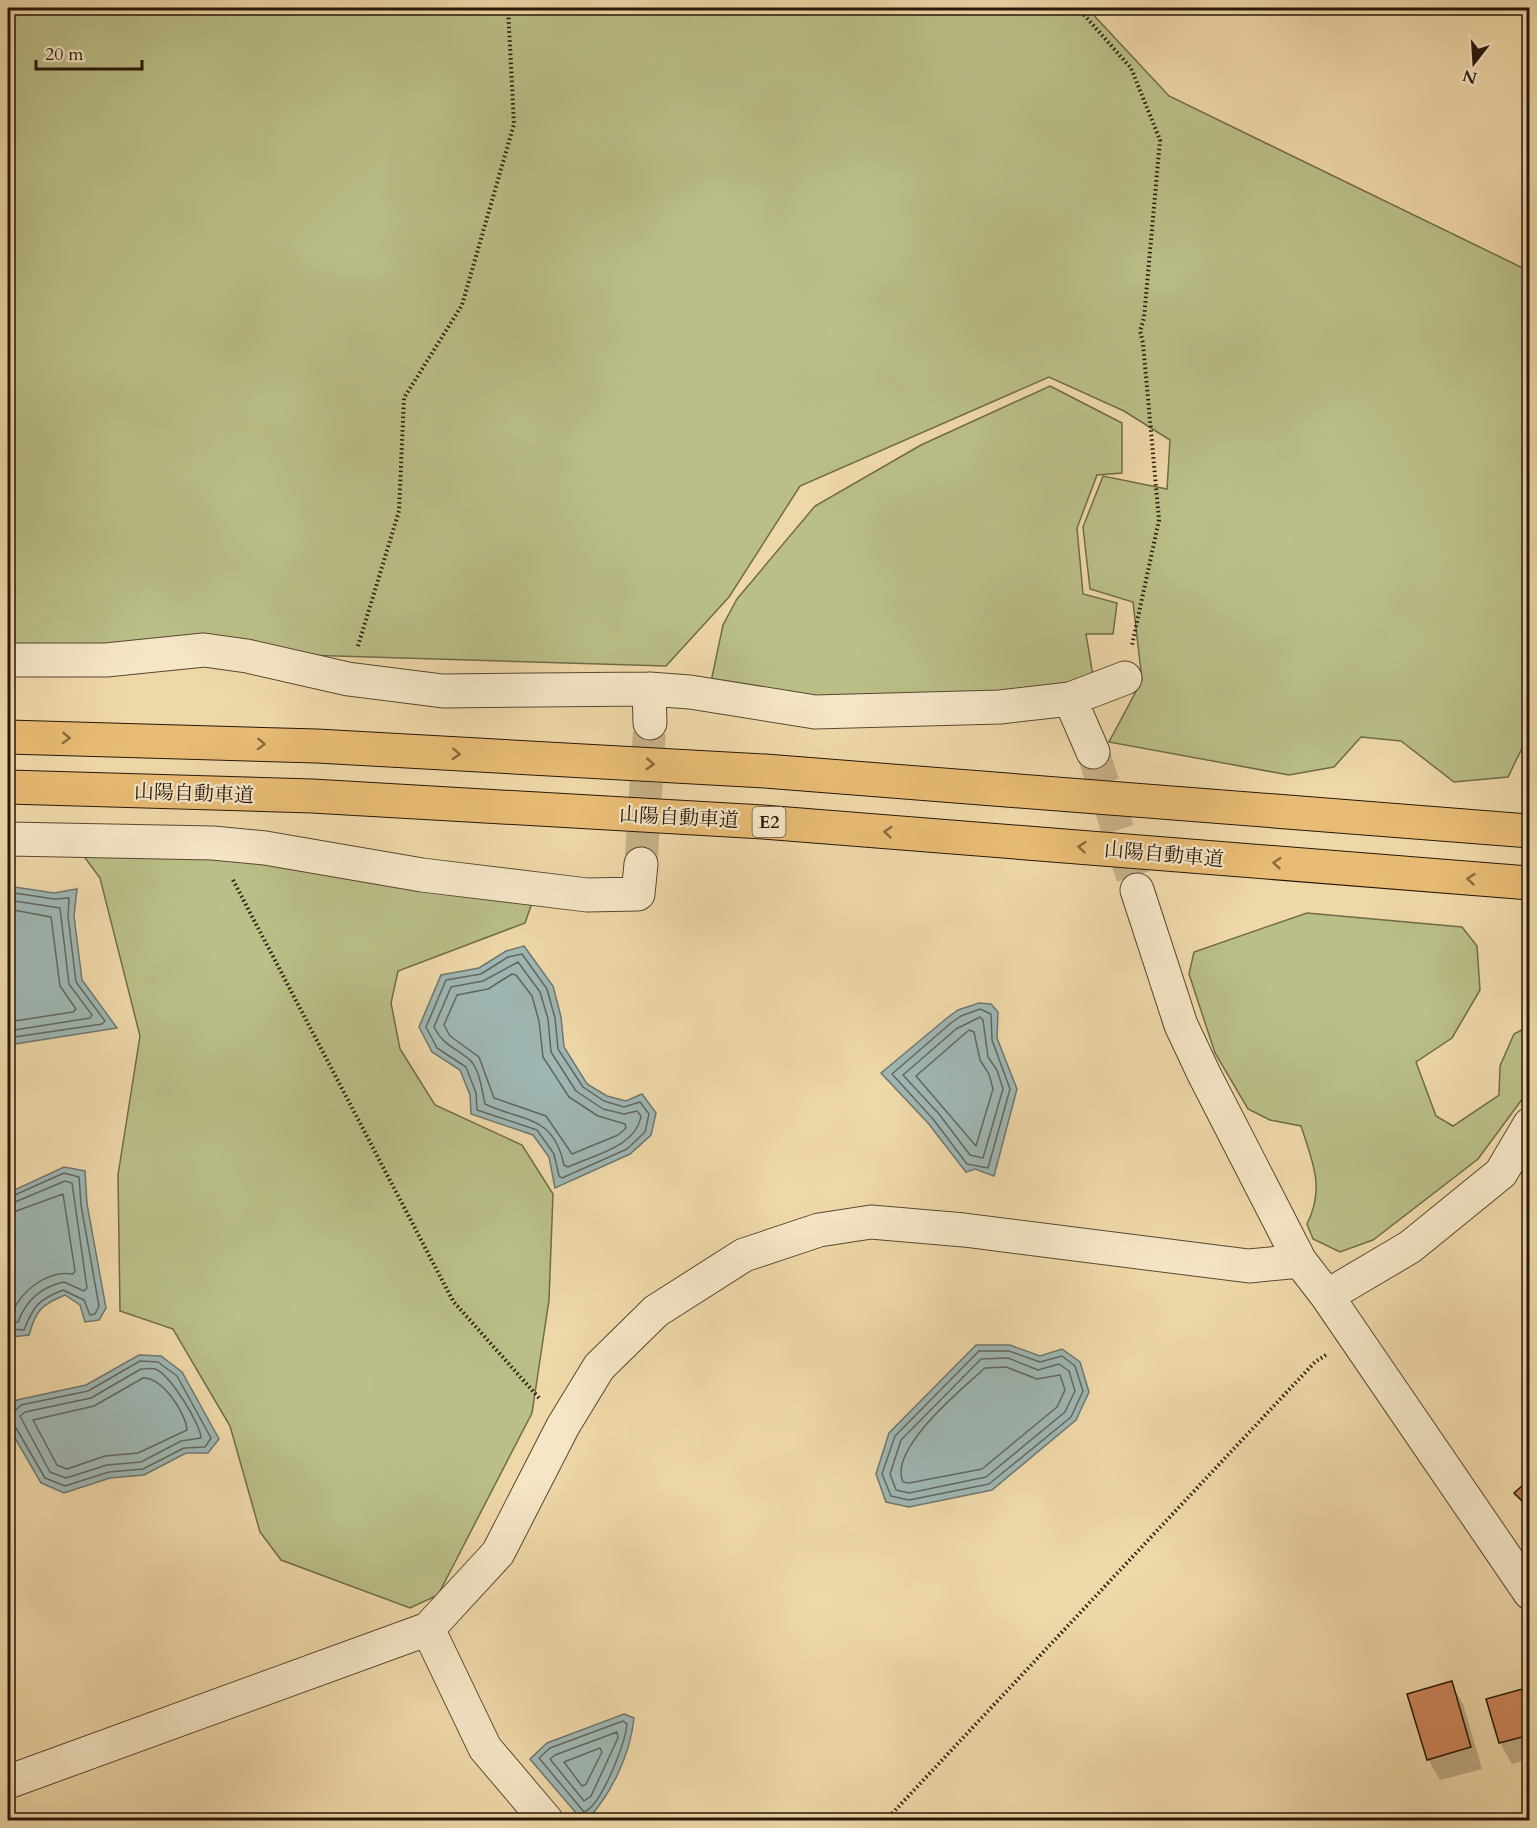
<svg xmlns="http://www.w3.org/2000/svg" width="1537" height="1828" font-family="Cardo,'Noto Serif JP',serif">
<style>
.green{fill:#babf87;stroke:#706b48;stroke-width:1.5}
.water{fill:#9fb7b4;stroke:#6f7770;stroke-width:1.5}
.shadow{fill:#0003}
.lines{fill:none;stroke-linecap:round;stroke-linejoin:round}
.shore{stroke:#63675e;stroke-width:1.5}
.building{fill:#ce875b;stroke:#271709;stroke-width:1.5}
.minor-tunnel{stroke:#c7b188;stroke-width:33;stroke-dasharray:33 16;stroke-linecap:butt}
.minor-casing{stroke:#594731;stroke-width:35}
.motorway-casing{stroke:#271709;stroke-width:35}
.path{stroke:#271709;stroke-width:4;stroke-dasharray:1.5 3;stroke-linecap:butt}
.minor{stroke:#f5e6c6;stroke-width:33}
.motorway{stroke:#e8bc74;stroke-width:33}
.oneway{stroke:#886a3e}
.labels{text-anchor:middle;stroke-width:4.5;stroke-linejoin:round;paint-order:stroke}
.shield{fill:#f5e6c6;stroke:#655542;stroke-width:1.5}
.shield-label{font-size:18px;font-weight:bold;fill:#271709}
.street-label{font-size:20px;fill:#271709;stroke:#f5e6c6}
</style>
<rect width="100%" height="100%" fill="#efd8a8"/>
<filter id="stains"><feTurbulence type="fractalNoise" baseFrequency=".00333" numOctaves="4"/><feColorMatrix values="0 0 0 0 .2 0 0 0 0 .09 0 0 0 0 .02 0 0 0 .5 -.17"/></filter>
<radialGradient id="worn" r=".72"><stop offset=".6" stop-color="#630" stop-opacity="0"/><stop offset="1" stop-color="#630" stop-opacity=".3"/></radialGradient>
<!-- green -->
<path class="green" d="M8 8H1087L1169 96 1529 271 1530 724 1526 740 1508 777 1454 782 1401 741 1361 737 1334 767 1289 775 1109 742 1142 680 1133 602 1090 589 1083 527 1103 476 1167 489 1170 440 1124 411 1049 377 800 486 729 597 666 666 8 646Z
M1050 386 1122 423V473L1097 475 1077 528 1083 594 1117 603 1113 634H1086L1094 682 1026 698 812 703 711 682 723 625 737 599 815 506 921 445Z
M77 847H199L532 903 525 923 398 971 391 1003 400 1049 435 1105 522 1145 553 1194 549 1300 532 1413 438 1595 410 1608 281 1560 260 1532 230 1426 173 1329 120 1311 118 1175 140 1036 100 878Z
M1307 913 1462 927 1477 946 1480 990 1452 1038 1416 1062 1436 1116 1453 1126 1499 1095 1500 1066 1514 1034 1529 1026V1090L1478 1159 1373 1240 1340 1252 1313 1239 1307 1224C1325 1188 1313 1163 1301 1126L1270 1120 1248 1109 1215 1053 1189 974 1194 952Z"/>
<!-- water -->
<path class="water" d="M8 886 54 893 77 889 74 916 82 980 117 1028 8 1045Z
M524 946 553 986 561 1017 564 1047 587 1084 607 1096 626 1101 642 1094 656 1113 651 1135 630 1154 555 1188 549 1157 533 1135 471 1114 470 1095 460 1070 432 1052 419 1027 441 975 479 968 506 951Z
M979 1003 991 1004 998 1012 997 1038 1017 1089 994 1176 975 1169 966 1172 928 1123 881 1073 947 1018 958 1010Z
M64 1167 85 1171 87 1204 106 1308 99 1320 85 1322 80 1305 65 1295C41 1305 36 1310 29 1335L12 1337 8 1333V1193Z
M976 1345H1010L1040 1356 1062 1349 1080 1362 1089 1392 1076 1420 992 1490 909 1507 886 1502 876 1474 889 1433Z
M139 1355 161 1356 182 1372 219 1439 208 1453H186L144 1475 110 1478 64 1493 41 1483 8 1426V1410L17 1400 86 1385Z
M624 1714 634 1718C630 1755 612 1793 587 1820H582L530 1759 547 1743Z"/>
<!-- shadow -->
<path class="shadow" d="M1530 1481V1515L1516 1493Z
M1451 1683 1463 1704 1482 1769 1440 1780 1428 1759Z
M1530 1689V1759L1512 1764 1500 1743 1488 1700Z"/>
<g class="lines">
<!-- shore -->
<path class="shore" d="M8 892 54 899 69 898 68 916 76 982 105 1021 102 1024 8 1038
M8 900 60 908 69 984 92 1015 90 1018 8 1031
M8 909 51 917 60 986 76 1009 73 1012 8 1022
M522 954 547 989 555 1018 558 1049 583 1087 604 1101 624 1107 640 1102 649 1114 645 1132 627 1149 562 1178 559 1176 554 1154 537 1130 477 1110 476 1093 466 1067 437 1048 426 1027 446 980 481 974 508 957Z
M518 962 540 992 548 1019 551 1052 576 1091 603 1109 624 1114 637 1111 641 1116C636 1147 593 1155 568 1167L564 1165C553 1114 523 1122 485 1104 482 1091 480 1069 469 1059 453 1046 444 1046 434 1027L451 987 483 981Z
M512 974 516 975 532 996 539 1021 543 1057 569 1097 598 1116 625 1124 626 1128 618 1135 572 1154 546 1116 494 1098 479 1057 450 1036 444 1025 457 995 488 989Z
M980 1009 991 1014 992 1040 1010 1089 988 1168 967 1164 933 1119 892 1074 951 1023 961 1016Z
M980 1017 983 1020 988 1057 997 1070 1003 1089 983 1158 970 1155 939 1114 903 1075 956 1029Z
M969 1030 974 1032 980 1060 989 1074 993 1089 976 1146 916 1076Z
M8 1198 64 1173 79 1177 81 1205 99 1306 95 1314 90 1315 84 1300 63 1290C38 1300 34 1305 24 1330L8 1329
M8 1205 65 1181 72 1183 87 1288 84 1291 64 1282C41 1287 26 1300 18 1322H8
M8 1214 63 1194 75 1271 73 1274C47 1270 23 1290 12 1312L8 1313
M979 1351H1009L1040 1362 1062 1356 1075 1366 1083 1391 1071 1417 989 1484 909 1500 891 1496 882 1474 895 1436Z
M1008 1358 1038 1370 1059 1364 1069 1371 1075 1391 1065 1412 986 1477 909 1493 896 1490 890 1474 901 1440 981 1359Z
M1006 1367 1037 1379 1060 1375 1065 1390 1057 1407 982 1469 909 1483 903 1482C888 1449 962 1389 985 1368Z
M141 1369C145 1369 151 1368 155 1369 170 1374 201 1425 201 1438L181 1441 141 1462 107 1465 66 1478 50 1472 20 1416 25 1412 91 1398Z
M143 1378C162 1377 186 1413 187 1430L138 1453 105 1456 67 1469 57 1465 33 1420 94 1406Z
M8 1414 13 1413 21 1405 88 1391 140 1361 158 1362 177 1376 211 1438 205 1447 184 1448 143 1469 109 1472 65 1486 45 1478 16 1428 8 1423
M623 1721 627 1724C625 1743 602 1805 584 1812L539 1758 550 1748Z
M617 1732 618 1738 591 1796 584 1801 550 1759 555 1755Z
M600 1748 602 1752 586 1784 582 1786 564 1762Z"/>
</g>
<!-- building -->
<path class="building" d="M1530 1479V1509L1514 1493Z
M1452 1681 1471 1747 1427 1760 1407 1694Z
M1530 1687V1735L1499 1743 1486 1699Z"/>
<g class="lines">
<!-- minor-tunnel -->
<path class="minor-tunnel" d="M1093 752 1137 890
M641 864 650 723"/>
<defs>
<path id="minor" d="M8 660H106L204 650 247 656 348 679 443 691 649 689 690 692 815 712 1000 707 1070 699 1125 678
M649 689 650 723
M1070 699 1093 752
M8 839 213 843 265 848 422 875 587 895 638 894 641 864
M1137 890 1181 1025 1204 1074 1300 1261 1327 1296 1530 1593
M1327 1296 1410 1247 1501 1173 1530 1124
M428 1629 485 1748 546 1820
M8 1782 428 1629 498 1553 563 1426 599 1367 656 1311 744 1255 819 1230 871 1222 964 1230 1249 1266 1300 1261"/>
<path id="motorway" d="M8 737 317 746 765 771 1530 831
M8 787 312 796 763 822 1530 883"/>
</defs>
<!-- minor casing -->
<use href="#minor" class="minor-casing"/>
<!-- motorway casing -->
<use href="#motorway" class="motorway-casing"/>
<!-- path -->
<path class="path" d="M1078 8 1131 68 1160 140 1144 318 1140 331 1143 343 1159 520 1132 645
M358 646 399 511 404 398 462 305 514 124 508 8
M233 880 453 1301 539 1398
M886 1820 1315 1362 1326 1355"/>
<!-- minor -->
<use href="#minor" class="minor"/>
<!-- motorway -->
<use href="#motorway" class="motorway"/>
</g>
<!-- one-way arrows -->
<defs><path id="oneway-chevron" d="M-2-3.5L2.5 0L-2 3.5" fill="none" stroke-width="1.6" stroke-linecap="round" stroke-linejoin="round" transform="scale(1.5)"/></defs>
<g class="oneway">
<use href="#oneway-chevron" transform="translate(66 738) rotate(2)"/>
<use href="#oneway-chevron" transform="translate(261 744) rotate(2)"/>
<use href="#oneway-chevron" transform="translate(456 754) rotate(3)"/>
<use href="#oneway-chevron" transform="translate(650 764) rotate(3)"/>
<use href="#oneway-chevron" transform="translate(888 832) rotate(-175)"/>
<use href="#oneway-chevron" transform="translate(1082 847) rotate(-175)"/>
<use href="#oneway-chevron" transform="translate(1277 863) rotate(-175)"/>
<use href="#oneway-chevron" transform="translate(1471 879) rotate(-175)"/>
</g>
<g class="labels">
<!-- shield labels -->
<rect class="shield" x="752.5" y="807" width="33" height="30" rx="4.5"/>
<g class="shield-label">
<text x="769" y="828">E2</text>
</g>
<!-- street labels -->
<g class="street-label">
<text transform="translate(194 793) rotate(2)" y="7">山陽自動車道</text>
<text transform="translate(679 817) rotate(3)" y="7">山陽自動車道</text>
<text transform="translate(1164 854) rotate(5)" y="7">山陽自動車道</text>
</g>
</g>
<!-- margin -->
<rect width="1537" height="1828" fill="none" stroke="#efd8a8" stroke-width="30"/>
<rect x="9" y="9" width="1519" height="1810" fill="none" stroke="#271709" stroke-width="3"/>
<rect x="15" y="15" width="1507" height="1798" fill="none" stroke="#271709" stroke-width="1.5"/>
<!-- north arrow -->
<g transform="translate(1474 63) rotate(197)" stroke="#f5e6c6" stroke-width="4.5" paint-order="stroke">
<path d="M0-4.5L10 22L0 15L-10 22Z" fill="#271709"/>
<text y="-9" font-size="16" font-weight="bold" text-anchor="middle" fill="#271709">N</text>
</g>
<!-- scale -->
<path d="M36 60v9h106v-9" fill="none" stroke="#271709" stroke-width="3"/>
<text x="45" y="60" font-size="18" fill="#271709" stroke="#f5e6c6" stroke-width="4.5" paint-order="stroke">20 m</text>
<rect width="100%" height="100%" filter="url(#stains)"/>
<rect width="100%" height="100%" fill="url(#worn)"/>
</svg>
